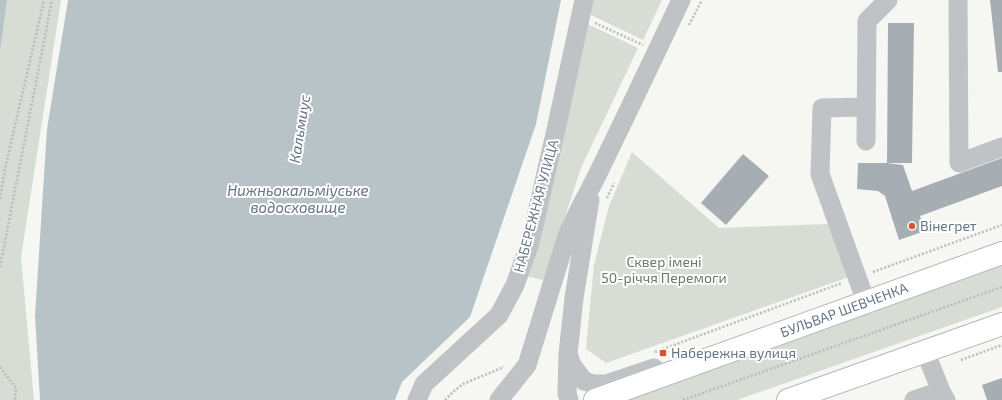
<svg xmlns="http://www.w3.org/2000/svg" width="1002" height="400" font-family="'Exo 2',sans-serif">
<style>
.green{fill:#d7dcd4}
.water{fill:#b8c3c7}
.building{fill:#a7aeb3}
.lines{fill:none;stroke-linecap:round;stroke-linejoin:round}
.major-casing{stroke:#b3b7ba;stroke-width:24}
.path{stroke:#b9bcbe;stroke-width:2.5;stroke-dasharray:2 2;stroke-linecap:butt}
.minor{stroke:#bfc3c6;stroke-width:19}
.major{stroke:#fff;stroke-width:22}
.poi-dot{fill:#d75432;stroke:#fff;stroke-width:1.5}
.labels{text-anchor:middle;stroke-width:4;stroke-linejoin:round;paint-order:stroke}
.street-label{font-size:14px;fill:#677682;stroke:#fff}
.poi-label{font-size:14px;fill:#677682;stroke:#fff;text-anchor:start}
.park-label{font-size:14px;fill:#6a7965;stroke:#fff}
.water-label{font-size:15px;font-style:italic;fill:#63777f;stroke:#fff}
</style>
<rect width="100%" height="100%" fill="#f6f6f3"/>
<!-- green -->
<path class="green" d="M0 0H61L21 257 34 400H0Z
M587 0H662L643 40 589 14Z
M588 25 594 27 638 48 581 168 544 280 524 276 585 26Z
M632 152 719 228 827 224 832 225 852 276 606 363 586 349 594 265 609 206Z
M1002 264V307L737 400H622Z"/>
<!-- water -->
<path class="water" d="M0 0H7L0 50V99Z
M68 0H561L536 124 470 317 402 382 395 400H40L35 316 47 129Z"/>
<!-- building -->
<path class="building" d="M990 0H1002V72H998Z
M888 23H914L912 163H887Z
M743 154 769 176 726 225 701 203Z
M1002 158V186L920 216 925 231 899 240 885 196 878 191 857 189 858 163H887L903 165 912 191Z
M1002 378V400H987L982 385Z"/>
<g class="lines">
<defs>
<path id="major" d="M595 400 1002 253
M788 400 1002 324"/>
</defs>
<!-- major casing -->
<use href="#major" class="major-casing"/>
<!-- path -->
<path class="path" d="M595 23 643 45
M689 25 702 0
M607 198 614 183
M0 199 5 169 44 0
M0 267 52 0
M873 272 1002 225
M655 352 842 283
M961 360 1002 345
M0 367 16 388 15 400
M445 400 455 390 463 384 504 367
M683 400 1002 287"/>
<!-- minor -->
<path class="minor" d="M958 0 959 163 1002 147
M866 107 822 108 820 174 866 302
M866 141 867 21 888 0
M925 351 941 391 946 400
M568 354 572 365 584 381 594 384H606L654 368
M417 400 424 384 499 315 515 285 530 243 557 125 584 0
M499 400 527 365 567 236C577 211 591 189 602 165 629 110 655 55 681 0
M569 400 567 393 568 354 574 298 590 200
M914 400 941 391"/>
<!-- major -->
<use href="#major" class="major"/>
</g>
<!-- markers -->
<g class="poi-dot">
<circle cx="912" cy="226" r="4"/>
<rect x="659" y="349" width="8" height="8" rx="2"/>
</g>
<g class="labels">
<!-- street labels -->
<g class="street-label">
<text transform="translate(536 206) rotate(-75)" y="5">НАБЕРЕЖНАЯ УЛИЦА</text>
<text transform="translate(844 310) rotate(-20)" y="5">БУЛЬВАР ШЕВЧЕНКА</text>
</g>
<!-- poi labels -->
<g class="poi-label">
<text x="920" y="231">Вінегрет</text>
<text x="671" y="358">Набережна вулиця</text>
</g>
<!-- park labels -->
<g class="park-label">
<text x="664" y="267">Сквер імені<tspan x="664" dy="16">50-річчя Перемоги</tspan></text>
</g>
<!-- water labels -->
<g class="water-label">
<text transform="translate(300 129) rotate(-81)" y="5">Кальмиус</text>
<text x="298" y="196">Нижньокальміуське<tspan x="298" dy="17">водосховище</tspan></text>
</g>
</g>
</svg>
